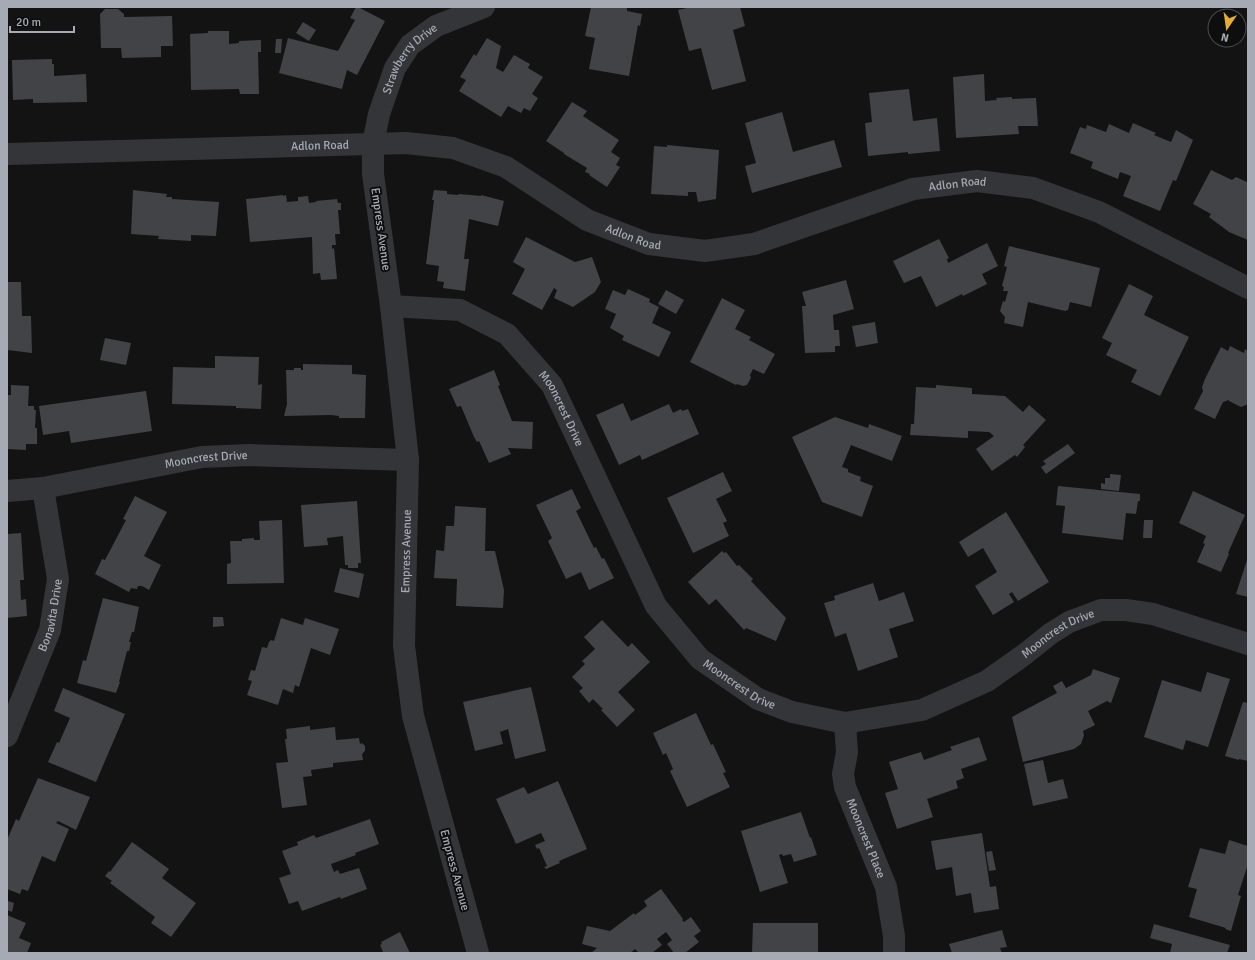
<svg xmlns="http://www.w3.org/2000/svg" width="1255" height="960" font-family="Signika,sans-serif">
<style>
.building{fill:#424347}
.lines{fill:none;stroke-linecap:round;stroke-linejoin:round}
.minor{stroke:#343539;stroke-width:22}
.labels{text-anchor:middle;stroke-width:4;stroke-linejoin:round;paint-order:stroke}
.street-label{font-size:12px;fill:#a5aab4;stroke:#0e0e0f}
</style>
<rect width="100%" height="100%" fill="#131314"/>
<!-- building -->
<path class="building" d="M356 7H358L385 21 357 75 347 70 342 89 279 73 288 38 338 51 355 20 350 18Z
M591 7H627V11L642 14 640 26 638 25 629 76 589 69 595 38 585 36Z
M691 7H740L745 26 733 30 746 81 712 90 701 48 689 51 678 10Z
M105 9H118L124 14V17L172 16 173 46H161V57L122 58 121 48H101L100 14Z
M303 22 316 30 309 41 296 33Z
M208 31H229V44L239 43V41L261 40V52H258L259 94H240L239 89 191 90 190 34 208 33Z
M487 38 501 46 496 68 503 72 514 55 530 64 528 68 543 77 532 94 538 98 530 111 524 108 521 113 508 106 501 117 459 91 466 80 460 77 474 54 476 56Z
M276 39H282L281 53H275Z
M52 59V64H54V76L86 74 87 102 33 103V99L13 100 12 60Z
M984 74 985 101 997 100 996 98 1012 97V99L1036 98 1038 126H1018L1019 134 956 138 953 77Z
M909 89 913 121 937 118 940 151 908 154V152L868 156 865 123 872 122 869 93Z
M572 102 587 111 583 116 619 140 611 152 620 158 616 165 620 167 607 187 589 175 590 174 585 172 587 168 564 154V153L546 141Z
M782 112 793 152 834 140 842 167 752 193 745 166 756 163 745 123Z
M1133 123 1156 133 1154 135 1171 142 1176 130 1193 140 1176 181 1173 180 1160 211 1123 196 1131 176 1120 172 1118 179 1091 168 1093 162 1070 153 1080 127 1086 129 1087 125 1106 132 1109 124 1129 133Z
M667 145 719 150 716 199 698 202 696 192H688V196L651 194 654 146 667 147Z
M1211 170 1232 180 1236 177 1247 182 1248 180V240L1229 232 1209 217 1211 214 1193 204Z
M133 190 167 194 166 197H172V199L219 202 216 236 191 235V241L158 239 159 236 131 234Z
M434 190 447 191V194L458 195 459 194 481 196V195L504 201 498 226 469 219 464 259H469L465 291 443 288 444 282 437 281 439 266 426 264 434 200H432Z
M283 195V196L286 195 287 202 298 201V197L308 196 309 203 316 202V201L337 199 338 203H341V210H338L340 234H335L336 245H332V249L334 248 337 279 321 280 320 273 313 274 312 237 250 242 246 199Z
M526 237 575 262 592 257 601 282 595 292 573 307 554 298 557 290 554 288 542 310 512 294 525 269 513 262Z
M939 239 949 258 947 259 948 263 987 243 998 266 982 274 987 284 963 296 962 294 936 307 921 276 904 283 893 261Z
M1009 246 1100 268 1091 307 1070 302 1068 310 1065 311 1028 302 1023 327 1004 323 1005 317 1000 311 1003 301 1005 302 1008 291H1003L1004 287 1002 286 1007 267 1004 266Z
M846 280 854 309 833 315 834 330H839L840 346H835V352L805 353 802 306H806L802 292Z
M7 282H21L22 316H31L32 353 7 350Z
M1129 284 1153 296 1144 315 1189 337 1160 396 1131 382 1137 370 1106 355 1112 343 1102 338Z
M628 289 650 299 649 302 659 307 652 323 671 332 659 357 622 340 624 336 610 328 616 314 605 309 613 290 625 295Z
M666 290 684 300 676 314 658 304Z
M722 298 745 310 735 329 751 337 749 340 775 354 764 374 753 369 750 375 751 378 747 385 743 386 737 384 736 385 690 362Z
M875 322 878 343 856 347 852 326Z
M105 338 131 343 126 365 100 360Z
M1230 346 1244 353 1245 349 1248 351V405H1246L1241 407 1229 401V400L1223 402 1215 419 1194 409 1203 391 1202 387 1205 379 1221 347 1228 351Z
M215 356 259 357 258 385 262 384 261 409 236 408V406L172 404 173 367 215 368Z
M303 364 352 365V374L366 375 365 418H339V416L331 415 284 416 287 404 286 370H294V368H301V370H303Z
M494 370 500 385 498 386 512 421 533 422 532 449 508 448 511 454 489 463 479 441 477 442 474 437 461 406 457 407 449 389Z
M11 385 29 386 28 406H34V410H36L35 428H37V444H26V450L7 449V395H11Z
M936 385 972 388V394L1005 396 1023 412 1029 405 1046 420 1023 445 1025 447 1017 457 1015 455 992 471 976 449 994 436 989 432 968 431V438L910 435 911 424H914L916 387 936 388Z
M146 391 152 431 71 443 69 431 43 435 39 406Z
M623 403 631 421 669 404 673 413 681 409 682 411 688 409 699 434 642 460 640 455 619 465 596 415Z
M835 417 868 428 869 424 902 436 892 461 851 445 842 467 848 469V472L861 477 860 481 873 486 862 517 822 502 792 437Z
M1068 444 1075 453 1046 474 1041 467 1046 464 1043 461Z
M723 472 732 491 716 499 727 521 723 523 729 536 693 553 667 498Z
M1110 474 1121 475 1119 491 1101 489V483L1105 484V478H1110Z
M1058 486 1140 494V501H1138L1136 514 1126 513 1123 540 1062 533 1065 506 1056 505Z
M572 489 581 508 576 511 594 548 596 547 602 559 604 558 614 578 589 590 581 572 566 579 548 541 552 538 536 505Z
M1193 491 1245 515 1228 553 1229 554 1221 572 1197 562 1205 544 1203 543 1206 536 1179 523Z
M135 496 167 512 144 556 161 565 149 590 142 586H138L137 589 131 588 129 592 95 574 102 559 105 560 126 520 123 519Z
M357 501 361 563H358V568H348V565H345L343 536 327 538 328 545 304 547 301 505Z
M455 506 486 508 485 551H495L504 590 503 608 456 606 457 579 434 578 436 550 444 551 446 526H454Z
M1006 512 1049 582 1018 601 1012 592 1009 594 1014 602 993 615 975 586 997 572 983 548 968 557 959 542Z
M282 520 284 583 227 584V564L231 563 230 541H242V539L254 538V540H260L259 521Z
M1144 520H1153L1152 538H1143Z
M21 533 24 580H20L21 600 26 599 27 616 7 618V534Z
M722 551 724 553 726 552 737 566 739 565 753 579 751 581 786 618 776 641 746 628 744 630 716 599 709 605 688 582Z
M1247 560H1248V597L1236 594Z
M340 568 364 574 359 598 334 592Z
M873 583 879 601 904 592 914 621 889 629 898 657 858 671 846 633 835 637 824 603 835 600 834 596Z
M103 598 139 607 134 632H132L129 642H131L129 651H127L119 682H120L116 693 77 683 83 660 86 661Z
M213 617H223L224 626 213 627Z
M281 618 303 625 305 618 339 629 330 655 311 648 299 687 295 685 293 693 283 689 278 705 247 695 252 681 248 680 251 670 255 671 262 647 267 648 269 642 271 640 274 641Z
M602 620 628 647 632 643 650 662 618 692 635 710 617 727 601 710 603 709 593 699 589 703 579 691 583 688 572 677 585 664 582 661 595 649 584 637Z
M1093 669 1120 678 1111 703 1107 701 1088 711 1095 725 1083 731 1084 735 1081 744 1074 749 1023 762 1012 717 1057 693 1053 686 1062 681 1066 688 1091 675Z
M1207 672 1230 679 1208 747 1186 740 1183 750 1144 737 1162 680 1201 692Z
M531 687 546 751 515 759 508 729 500 732 503 744 475 751 463 702Z
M63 688 125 714 96 782 48 762 57 742 59 743 70 718 54 711Z
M1243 702 1248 703V761L1239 759V760L1225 756Z
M696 713 711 745 713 744 726 772 723 773 730 787 687 807 670 771 673 769 666 753 663 755 653 733Z
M310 726V730L335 727 336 740 359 738 360 744 362 743 365 746V751L362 754 363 760 333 763V767L311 770 312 776 303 777 307 805 282 808 276 763 288 762 285 739H287L286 729Z
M979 737 987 760 961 769 964 778 956 781 958 788 927 799 933 817 897 829 885 793 898 789 889 762 921 752 924 760 952 750 950 747Z
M1043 760 1048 783 1063 779 1068 798 1033 806 1024 764Z
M38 778 90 797 76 830 58 821 56 823 69 829 55 862 42 856 28 891 22 889 20 894 7 889V840L16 819 19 821Z
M558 781 587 849 559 861 560 863 546 869 544 867 547 866 539 848 537 849 535 845 545 841 541 833 516 844 496 799 524 787 528 794Z
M801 812 810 838 811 837 817 855 794 862 791 854 783 856 782 854 779 855 788 883 760 892 741 831Z
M370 819 379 844 355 853 356 855 331 864 334 872 338 870 340 874 359 868 367 889 341 899 340 897 302 911 298 901 289 904 279 878 291 874 282 851 298 845 297 842 314 835 316 838Z
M982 833 990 887 996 886 999 909 974 913 971 893 956 896 952 867 936 870 931 841Z
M1229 840 1248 846V864L1238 895 1241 896 1231 931 1225 929 1226 928 1189 917 1197 889 1188 887 1200 848 1225 854Z
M132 842 169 869 162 878 196 903 171 937 151 923 155 917 110 883 112 881 105 876 109 871 110 872Z
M992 851 996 870 989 871 986 852Z
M661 889 683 919 682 920 684 922 691 917 701 931 694 936 699 942 685 953H674L667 944 672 940 666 932 657 939 662 945 652 953H639L635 949 630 953H591L597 948 582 944 587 926 610 931 634 913 635 915 647 906 644 901Z
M8 901 14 903 12 912 7 910Z
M7 915 26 923 19 938 31 943 27 953H7Z
M753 923H818V953H752Z
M1154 924 1230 945 1227 953H1170L1172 944 1150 938Z
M1002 930 1007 947 1000 948 1002 953H952L949 944Z
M400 932 410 953H380L383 952 380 945 382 944 381 942Z"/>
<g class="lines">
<!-- minor -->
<g class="minor">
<path id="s1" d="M7 154 406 143 453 148 506 167 587 220 649 244 705 251 754 244 913 189 977 181 1033 188 1099 212 1248 288"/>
<path id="s2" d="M391 306 460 310 507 334 552 385 656 606 700 659 758 699 792 712 845 723 922 710 987 681 1025 654 1050 634 1069 622 1101 610H1126L1153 614 1248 644"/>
<path id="s3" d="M7 491 43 488 202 457 249 455 408 460"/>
<path id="s4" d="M845 723 847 752 843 774 845 787 886 887 894 936V953"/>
<path id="s5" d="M7 736 50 630 58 579 43 488"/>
<path id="s6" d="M478 953 413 716 404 646 408 460 391 306 373 174V144L379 114 395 68 410 45 436 26 484 7"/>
</g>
</g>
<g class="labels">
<!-- street labels -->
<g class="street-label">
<text dy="4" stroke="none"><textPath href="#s6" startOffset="916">Strawberry Drive</textPath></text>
<text dy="4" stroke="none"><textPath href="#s1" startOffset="313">Adlon Road</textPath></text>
<text dy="4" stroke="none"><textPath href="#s1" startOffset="985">Adlon Road</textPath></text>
<text transform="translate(381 229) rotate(82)" y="4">Empress Avenue</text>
<text dy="4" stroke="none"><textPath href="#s1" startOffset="649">Adlon Road</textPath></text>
<text dy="4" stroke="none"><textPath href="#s2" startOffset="215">Mooncrest Drive</textPath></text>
<text dy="4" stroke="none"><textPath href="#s3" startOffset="202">Mooncrest Drive</textPath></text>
<text dy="4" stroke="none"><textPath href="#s6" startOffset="411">Empress Avenue</textPath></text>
<text dy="4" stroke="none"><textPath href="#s5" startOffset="129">Bonavita Drive</textPath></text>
<text dy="4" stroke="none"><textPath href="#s2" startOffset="899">Mooncrest Drive</textPath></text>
<text dy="4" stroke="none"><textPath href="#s2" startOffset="550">Mooncrest Drive</textPath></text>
<text dy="4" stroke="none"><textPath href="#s4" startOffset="120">Mooncrest Place</textPath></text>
<text transform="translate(455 870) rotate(75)" y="4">Empress Avenue</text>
</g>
</g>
<!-- border -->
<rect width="1255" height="960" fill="none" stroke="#a5aab4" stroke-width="16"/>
<!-- north arrow -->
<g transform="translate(1227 28) rotate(193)"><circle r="19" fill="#0e0e0f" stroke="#4a4c51"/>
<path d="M0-3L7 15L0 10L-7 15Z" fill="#e6ac39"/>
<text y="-6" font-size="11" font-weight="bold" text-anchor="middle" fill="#a5aab4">N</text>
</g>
<!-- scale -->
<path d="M10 26v6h64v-6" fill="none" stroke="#a5aab4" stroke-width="2"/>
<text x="16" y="26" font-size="12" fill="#a5aab4" stroke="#0e0e0f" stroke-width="3" paint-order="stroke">20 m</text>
</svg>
